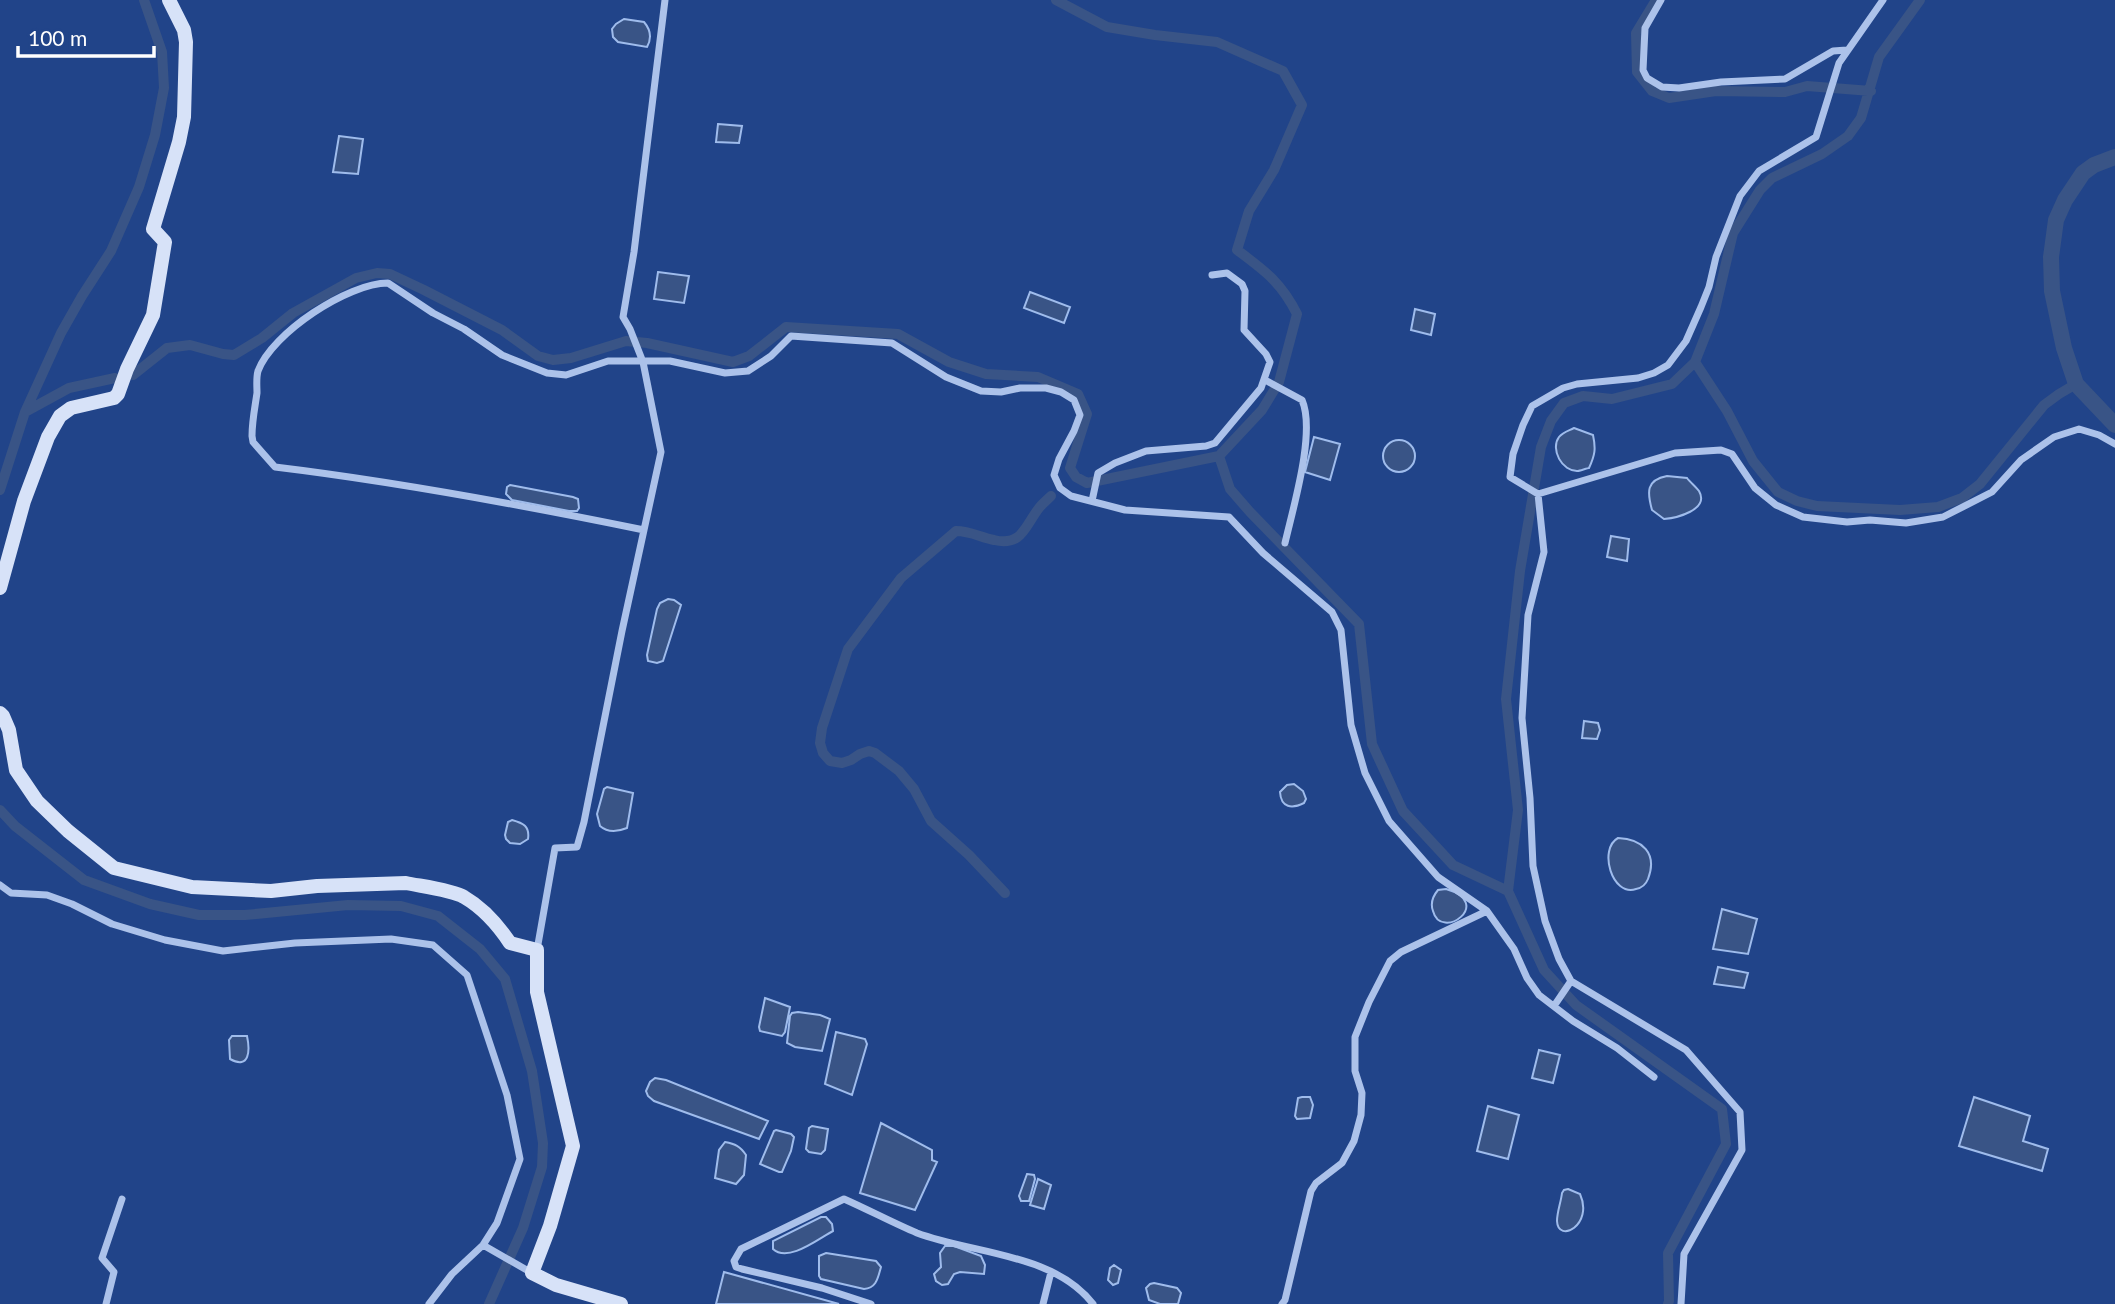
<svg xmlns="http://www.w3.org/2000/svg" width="2115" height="1304" font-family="Lato,sans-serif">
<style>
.water{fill:#395486;stroke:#9fbcec;stroke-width:2}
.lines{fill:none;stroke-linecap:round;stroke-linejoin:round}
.canal{stroke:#395486;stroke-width:10}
.river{stroke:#395486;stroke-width:16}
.street{stroke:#acc2ea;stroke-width:7}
.secondary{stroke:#d7e2f8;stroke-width:14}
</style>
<rect width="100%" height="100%" fill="#214489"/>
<!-- water -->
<path class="water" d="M624 19 644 22C650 29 652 38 647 47L618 42 613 37 612 29 616 24Z
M718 124 742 126 739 143 716 142Z
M339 136 363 139 358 174 333 172Z
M658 272 689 276 684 303 654 299Z
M1030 292 1070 307 1064 323 1024 308Z
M1415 309 1435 314 1431 335 1411 330Z
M1574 428 1593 435C1596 449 1595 455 1589 468 1588 468 1579 471 1578 471 1562 472 1550 449 1559 437 1563 432 1568 431 1574 428Z
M1314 437 1340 444 1330 480 1305 472Z
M1383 456a16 16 0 1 1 32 0a16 16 0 1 1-32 0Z
M1667 476 1687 478C1690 482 1696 487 1699 491 1710 510 1676 518 1664 519L1652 510C1647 492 1646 480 1667 476Z
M510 485 573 497 578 499 579 508 577 511H569L512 500 506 494 507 487Z
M1611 536 1629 539 1627 561 1607 557Z
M668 599 674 600 681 605 663 661 657 663 648 661 647 655 657 609 660 603Z
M1584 721 1598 723 1600 730 1597 739 1582 738Z
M1294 784 1303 791 1306 799 1304 803C1292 809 1281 808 1280 792L1287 785Z
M607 787 633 793 627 828C617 832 608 833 600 826L597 814 604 789Z
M512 820C523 823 530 826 528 839L520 844 510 843 506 839 505 835 508 822Z
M1618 838C1642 839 1658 853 1648 879 1646 884 1642 888 1636 889 1612 897 1598 849 1618 838Z
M1446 889C1495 903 1441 942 1433 911 1430 903 1433 896 1438 890Z
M1722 909 1757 919 1748 954 1713 949Z
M1718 967 1748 973 1744 988 1714 984Z
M765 998 790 1007 785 1032 782 1036 760 1031 759 1027Z
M798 1012 820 1015 830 1019 822 1051 795 1047 787 1043 790 1016 792 1013Z
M836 1032 865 1039 867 1044 852 1095 825 1084Z
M232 1036H247C250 1050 250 1070 230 1059L229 1040Z
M1539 1050 1560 1055 1553 1083 1532 1078Z
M655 1078 666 1080 768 1121 759 1139 654 1101 648 1096 646 1091 650 1082Z
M1302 1097H1310L1313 1105 1310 1118 1297 1119 1295 1116 1298 1098Z
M1974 1097 2030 1116 2023 1141 2048 1149 2042 1171 1959 1146Z
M1488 1106 1519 1115 1508 1159 1477 1151Z
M881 1123 932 1150V1160L937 1162 915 1210 860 1193Z
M812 1126 828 1129 825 1150 821 1154 809 1152 806 1149 809 1128Z
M776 1130 791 1134 794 1137 791 1151 782 1172H779L760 1164 774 1131Z
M725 1142C735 1144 740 1146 746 1155L744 1175 736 1184 715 1178 719 1150Z
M1027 1174 1034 1175 1035 1179 1029 1201H1021L1019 1196Z
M1038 1179 1051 1185 1044 1209 1030 1205Z
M1568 1189 1580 1194C1594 1225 1558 1244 1557 1221 1557 1212 1561 1202 1562 1193L1564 1190Z
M821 1217H826L832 1224 833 1231C818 1239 788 1263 773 1249V1241Z
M945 1246H954L981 1256 985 1265 984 1274 960 1272 954 1274 948 1284 942 1285 936 1281 934 1274 941 1267 940 1253Z
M826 1253 876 1261 881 1267C878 1277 877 1288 864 1289L821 1279 819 1276V1256Z
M1114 1265 1121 1270 1118 1283 1113 1285 1108 1280 1110 1268Z
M724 1272 839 1304H716Z
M1154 1283 1177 1288 1181 1293 1178 1304H1160L1149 1300 1146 1288 1150 1284Z"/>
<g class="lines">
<!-- canal -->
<path class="canal" d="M1656 0 1636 33 1637 72 1652 91 1669 98 1716 91 1785 92 1807 86 1871 91
M1920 0 1879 57 1861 118 1848 136 1822 154 1772 178 1760 190 1733 233 1714 314 1695 362 1727 411 1753 461 1778 492 1797 501 1817 506 1900 510 1938 507 1962 498 1980 484 2044 405 2059 394 2076 384
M133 375 167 348 190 345 223 354 234 355 262 338 293 313 356 278 377 273 390 274 424 290 502 330 538 356 553 360 571 358 626 341 647 343 733 362 749 356 786 327 898 334 949 362 986 374 1038 377 1078 394 1087 414 1070 468 1076 477 1087 483 1219 456 1262 410 1279 382 1297 314C1281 282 1265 271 1237 250L1249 211 1274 170 1302 105 1283 71 1217 42 1155 35 1107 27 1056 0
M25 412 69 388 115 378
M1219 456 1230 489 1250 512 1359 624 1372 744 1403 811 1453 865 1508 891
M0 490 25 412 61 333 82 296 111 251 139 187 155 135 164 88 162 52 144 0
M0 810 15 826 84 880 150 904 199 915H245L348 905 401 906 438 916 480 949 505 979 532 1071 543 1143 542 1167 523 1228 489 1304
M1005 893 969 855 931 821 914 789 899 771 875 753 869 751 860 754 851 760 842 763 830 761 823 753 820 743 822 728 848 649 901 578 956 531C970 531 980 537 994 540 1022 547 1025 526 1039 508 1042 504 1047 500 1051 496
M1668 1304 1669 1301 1668 1253 1726 1144 1722 1109 1576 1005 1544 970 1508 891 1518 810 1506 699 1520 571 1541 447 1551 421 1564 403 1583 396 1612 399 1672 384 1695 362"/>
<!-- river -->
<path class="river" d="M2115 157 2094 165 2083 173 2065 200 2056 220 2051 257 2052 291 2064 348 2076 384 2115 425"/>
<!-- street -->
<path class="street" d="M1661 0 1645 28 1643 70 1647 78 1662 87 1679 88 1721 82 1785 79 1833 51 1847 50
M1883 0 1839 63 1816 137 1759 171 1740 196 1716 257 1709 287 1701 307 1686 341 1668 365 1654 373 1638 378 1577 384 1563 388 1532 406 1523 425 1513 454 1510 477 1538 494 1675 453 1721 450 1732 454 1755 488 1776 505 1803 517 1847 522 1870 520 1906 523 1943 517 1992 492 2021 460 2054 437 2079 429 2099 435 2115 444
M1265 380 1302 400C1316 432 1293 508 1285 543
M1538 494 1544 552 1528 615 1522 718 1530 798 1533 866 1545 921 1559 959 1571 981 1686 1050 1740 1112 1742 1150 1684 1254 1681 1304
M1092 501 1098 473 1115 463 1146 451 1206 446 1215 443 1261 388 1270 362 1266 354 1244 330 1245 291 1242 284 1227 273 1212 275
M644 530C522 505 399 482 275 467L253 442 252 436C252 421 255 407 257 393 257 386 256 378 258 371 272 333 348 283 388 283L433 313 464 329 502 355 547 373 566 375 608 361H670L725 373 748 371 771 356 791 336 892 343 946 377 981 391 1001 392 1020 388H1046L1061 392 1074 400 1080 415 1074 431 1059 459 1054 475 1060 488 1071 496 1125 510 1229 517 1263 553 1332 612 1341 630 1351 725 1365 773 1389 821 1438 877 1487 911 1514 949 1527 978 1539 995 1573 1021 1617 1048 1654 1077
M0 885 11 893 47 895 72 904 112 924 165 940 223 951 295 943 391 939 433 945 467 975 507 1095 520 1159 497 1223 483 1245 452 1274 429 1304
M537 950 555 848 577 847 584 822 622 631 661 452 643 362 630 329 623 317 634 252 665 0
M1554 1006 1571 981
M483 1245 532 1273
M106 1304 114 1272 102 1258 122 1199
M871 1304 822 1288 742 1269 736 1267 734 1261 741 1249 844 1199C869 1210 893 1223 917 1233 973 1254 1054 1253 1093 1304
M1043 1304 1051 1272
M1282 1304 1285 1300 1311 1191 1316 1183 1342 1163 1354 1141 1361 1115 1362 1093 1355 1071V1037L1369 1002 1390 961 1401 952 1487 911"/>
<!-- secondary -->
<path class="secondary" d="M0 588 24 501 48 437 60 416 71 408 114 398 118 394 127 369 153 315 165 242 153 229 179 142 184 117 186 42 184 30 169 0
M0 713 3 716 9 730 16 770 37 801 68 831 114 868 192 887 271 891 317 886 406 883C420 886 453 890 464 897 483 908 498 925 510 943L537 950V992L573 1146 550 1226 532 1273 556 1285 621 1304"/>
</g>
<!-- scale -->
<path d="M18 46v10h136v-10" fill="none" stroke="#ffffff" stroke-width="3.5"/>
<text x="28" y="46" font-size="21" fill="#ffffff" stroke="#214489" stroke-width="5" paint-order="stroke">100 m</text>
</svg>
